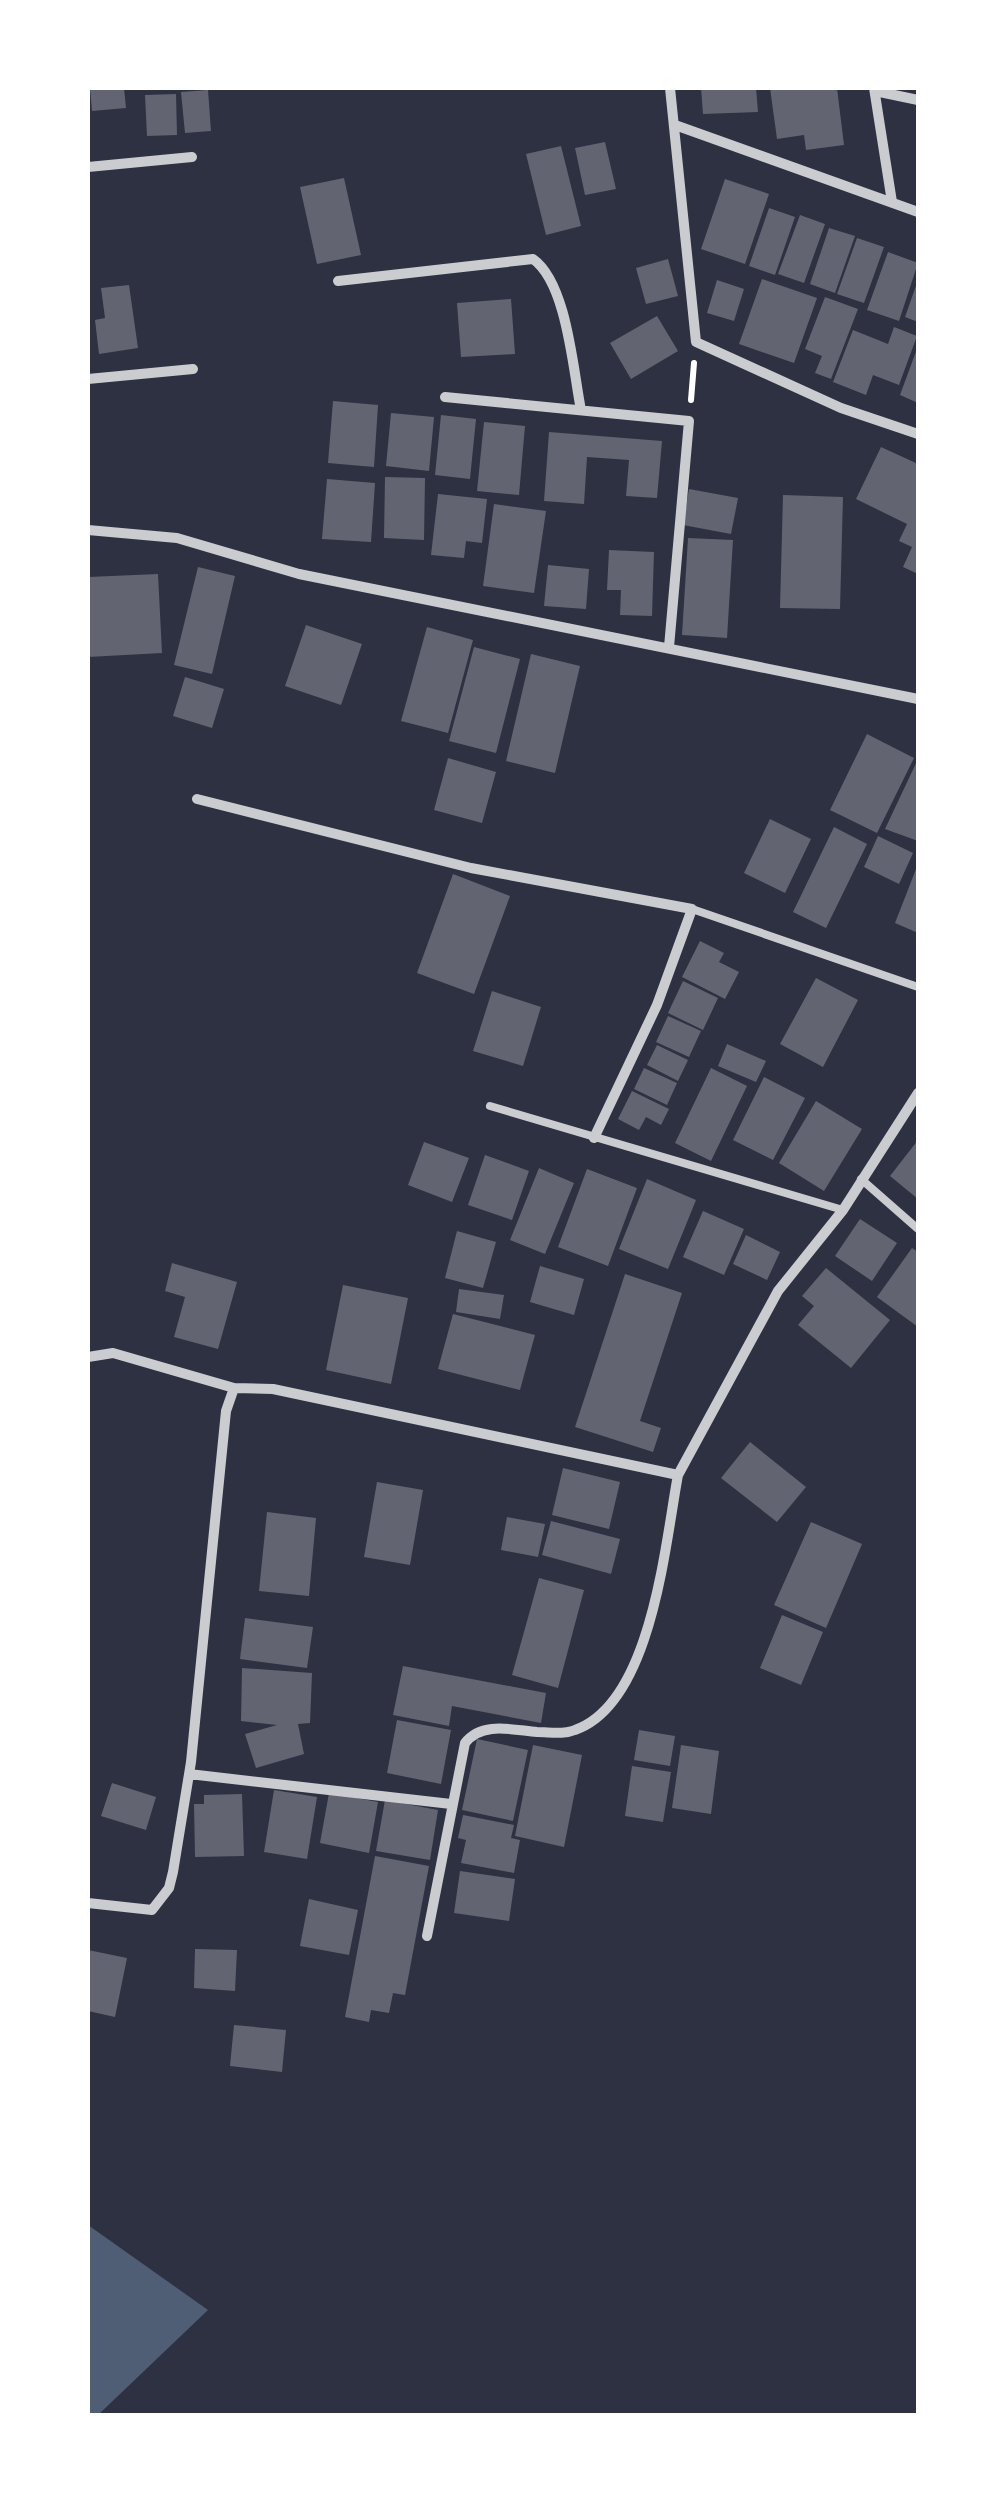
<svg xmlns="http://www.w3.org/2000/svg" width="1006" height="2503" font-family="'Asap Condensed',sans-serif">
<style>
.water{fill:#4f5d75}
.building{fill:#626471}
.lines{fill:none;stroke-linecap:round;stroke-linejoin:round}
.path{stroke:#fff;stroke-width:6}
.service{stroke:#caccd0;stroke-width:8}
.minor{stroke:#caccd0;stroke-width:10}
</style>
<rect width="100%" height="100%" fill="#2d3142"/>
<!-- water -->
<path class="water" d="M88 2225 208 2310 98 2415H88Z"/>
<!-- building -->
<path class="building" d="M90 88H124L126 108 92 111Z
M701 88H756L758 112 703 114Z
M770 88H837L844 145 806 150 804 135 777 139Z
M208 90 211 131 185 133 181 92Z
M176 94 177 135 147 136 145 95Z
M605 142 616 189 585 195 575 148Z
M561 146 581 226 546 235 526 154Z
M344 178 361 255 317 264 300 187Z
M725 179 769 194 745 264 701 249Z
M769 208 795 217 775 275 749 266Z
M800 215 825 224 804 283 778 274Z
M829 228 855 236 835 293 810 284Z
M857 238 884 247 864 303 837 294Z
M888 252 918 263 899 321 867 310Z
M668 259 678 296 646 304 636 268Z
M762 279 817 298 794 363 739 344Z
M717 280 744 289 734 321 707 313Z
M918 280V322L905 317Z
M129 285 138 348 99 354 95 320 105 318 101 288Z
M825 297 858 309 831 379 815 373 822 356 805 349Z
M511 299 515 354 461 357 457 303Z
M657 316 678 351 631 379 610 343Z
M894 327 917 336 899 385 873 375 866 395 833 382 853 330 888 344Z
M918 346V403L900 395Z
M333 401 378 405 374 467 328 463Z
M391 413 434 417 429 471 386 466Z
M441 415 476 419 470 479 435 475Z
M484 422 525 426 519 495 477 491Z
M549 432 662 441 657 498 626 496 629 460 587 457 584 504 544 501Z
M881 447 918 464V574L903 567 912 547 899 541 907 524 856 499Z
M385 477 425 478 424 540 384 538Z
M327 479 375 483 371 542 322 539Z
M689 489 738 498 731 534 683 525Z
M438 494 487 499 482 543 466 541 464 558 431 555Z
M783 495 843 497 840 609 780 608Z
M494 504 546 511 534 593 483 586Z
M688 538 733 540 727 638 682 635Z
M609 550 654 552 652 616 620 615 621 590H607Z
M548 565 589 569 586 609 544 606Z
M198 567 235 576 212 674 174 665Z
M158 574 162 653 88 657V577Z
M306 625 362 644 341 705 285 686Z
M427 627 473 640 448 733 401 721Z
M474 647 520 659 496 753 449 741Z
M531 654 580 666 555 773 506 761Z
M185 677 224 689 212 728 173 716Z
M867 734 914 758 877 833 830 810Z
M448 758 496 772 482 823 434 810Z
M918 759V841L885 829Z
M770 819 811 839 785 893 744 873Z
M834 827 867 844 826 928 793 912Z
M878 836 913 853 899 884 864 867Z
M918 864V933L895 923Z
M453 874 510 896 474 994 417 973Z
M700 941 724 953 719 962 739 972 725 999 682 977Z
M816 978 858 1000 823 1067 780 1044Z
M683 981 718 998 703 1030 668 1013Z
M492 991 541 1007 523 1066 473 1051Z
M668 1016 701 1031 689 1057 656 1042Z
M727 1044 766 1061 756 1082 718 1066Z
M657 1045 688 1060 678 1081 647 1065Z
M644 1068 677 1083 667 1105 634 1089Z
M711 1068 747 1086 711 1161 675 1143Z
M764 1077 805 1098 773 1160 733 1140Z
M632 1091 669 1109 661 1125 646 1117 639 1130 618 1119Z
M816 1101 862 1129 824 1191 779 1163Z
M918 1140V1199L890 1176Z
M424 1142 469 1158 452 1202 408 1185Z
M485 1155 529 1171 512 1220 468 1205Z
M539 1168 574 1183 545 1254 510 1240Z
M587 1169 637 1188 608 1266 558 1247Z
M647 1179 696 1200 668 1269 619 1249Z
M703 1211 744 1229 724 1275 683 1257Z
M860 1219 897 1243 872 1281 835 1256Z
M457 1231 496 1242 483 1288 445 1278Z
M746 1235 780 1252 767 1280 733 1264Z
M912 1248 918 1252V1327L877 1297Z
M172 1263 237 1282 218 1349 174 1337 185 1297 165 1291Z
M540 1266 584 1279 574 1315 530 1302Z
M826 1268 890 1320 851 1368 798 1325 814 1306 802 1296Z
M625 1274 682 1293 640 1421 661 1428 653 1452 575 1427Z
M343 1285 408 1298 391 1384 326 1370Z
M459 1289 504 1295 500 1319 456 1312Z
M453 1314 535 1335 520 1390 438 1369Z
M750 1442 806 1487 777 1522 721 1478Z
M563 1468 620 1482 609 1529 552 1515Z
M377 1482 423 1490 410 1565 364 1557Z
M267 1512 316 1518 309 1596 259 1591Z
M507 1517 545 1524 538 1557 501 1550Z
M551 1521 620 1539 611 1574 542 1555Z
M811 1522 862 1544 826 1628 774 1605Z
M539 1578 584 1590 558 1688 512 1675Z
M782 1615 823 1632 801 1685 760 1668Z
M245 1618 313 1627 307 1668 240 1659Z
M403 1666 546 1693 541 1723 452 1706 449 1726 393 1715Z
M242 1668 312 1673 310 1723 298 1724 304 1754 256 1768 245 1734 277 1725 241 1721Z
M397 1720 451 1730 441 1784 387 1773Z
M639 1730 675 1736 670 1766 634 1760Z
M477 1739 528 1750 513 1821 462 1810Z
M533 1745 582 1755 564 1847 515 1836Z
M681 1745 719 1751 711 1814 672 1808Z
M632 1766 671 1772 663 1822 625 1816Z
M112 1783 156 1797 146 1830 101 1816Z
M274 1790 317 1797 307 1859 264 1852Z
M329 1793 378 1802 369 1853 320 1843Z
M242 1794 244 1856 195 1857 194 1804H204V1795Z
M385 1800 438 1810 430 1860 376 1851Z
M463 1815 514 1825 511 1838 520 1840 514 1873 461 1863 466 1840 458 1838Z
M375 1856 429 1866 405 1995 393 1993 389 2013 371 2010 369 2022 345 2017Z
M460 1871 515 1879 509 1921 454 1913Z
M309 1899 358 1910 349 1955 300 1946Z
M195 1949 237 1950 235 1991 194 1988Z
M88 1950 127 1958 115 2017 88 2011Z
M234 2025 286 2030 282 2072 230 2066Z"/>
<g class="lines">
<!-- path -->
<path class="path" d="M691 400 694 363"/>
<!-- service -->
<path class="service" d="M692 909 918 987
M490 1106 843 1210
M861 1179 918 1229"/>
<!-- minor -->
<path class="minor" d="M670 88 696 342 841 408 918 434
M874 88 892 202
M875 91 918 100
M675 125 918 212
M88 167 192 157
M338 281 533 259C567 283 573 370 581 410
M88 379 193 369
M445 397 689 421 669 647
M88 530 177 538 299 574 918 699
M197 799 471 868 692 909 657 1005 594 1138
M88 1357 113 1353 234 1388 273 1389 678 1475 778 1291 843 1210 918 1093
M189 1774 451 1804
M88 1903 152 1910 169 1888 173 1872 191 1762 226 1411 234 1388
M427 1936 465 1743C482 1721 513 1730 537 1732 550 1732 563 1735 575 1730 652 1703 665 1544 678 1475"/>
</g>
<!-- border -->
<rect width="1006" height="2503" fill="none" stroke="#ffffff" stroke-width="180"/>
</svg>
